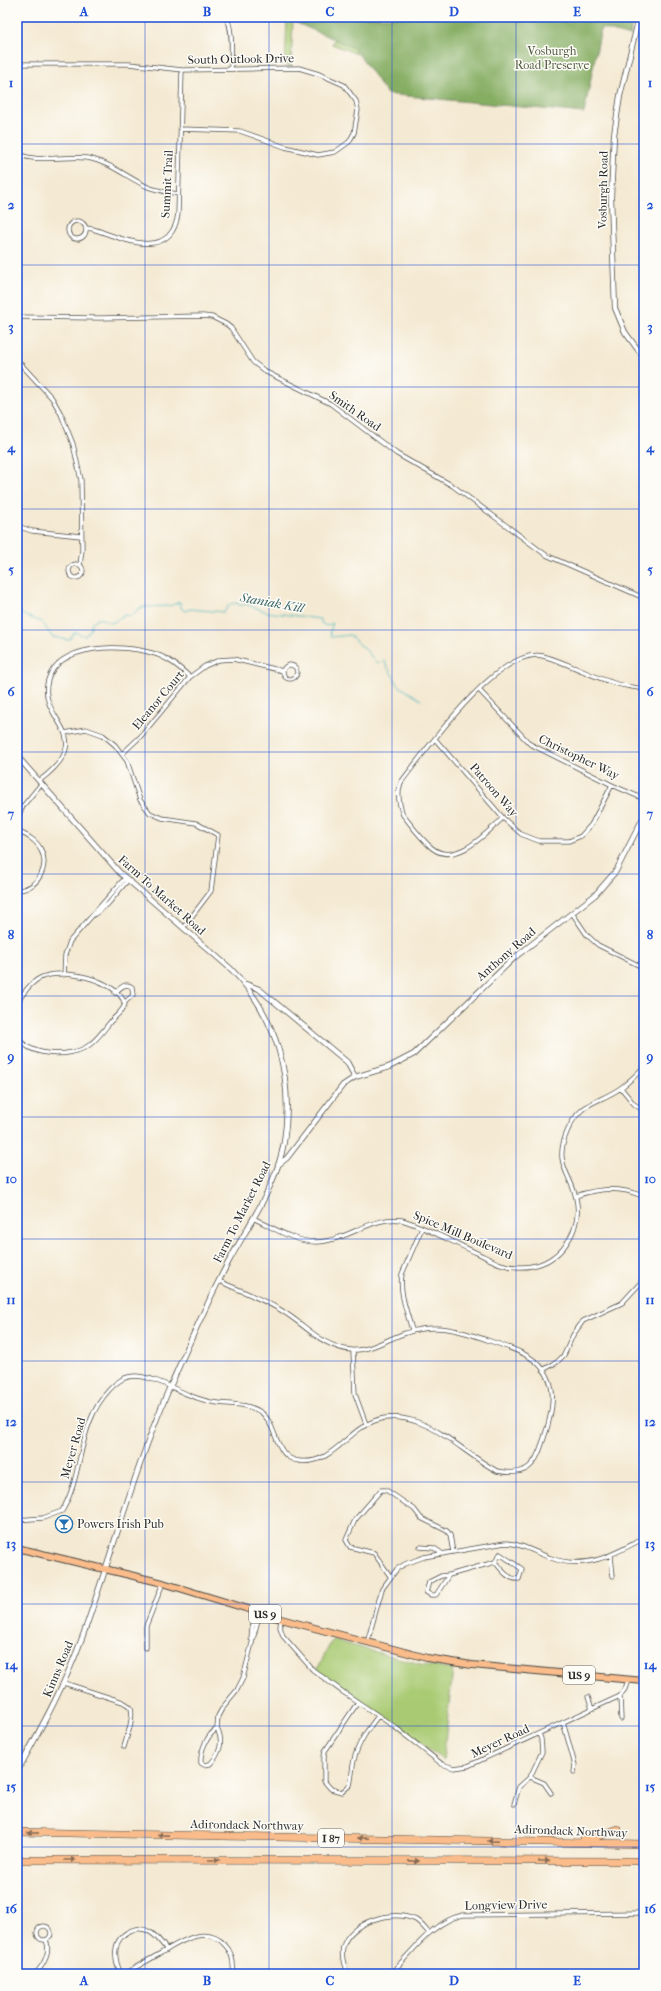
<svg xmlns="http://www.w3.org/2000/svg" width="661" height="1991" font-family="'IM FELL French Canon',serif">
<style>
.green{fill:#a9ca72;stroke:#6a7a4e}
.forest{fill:#86ae64;stroke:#586c48}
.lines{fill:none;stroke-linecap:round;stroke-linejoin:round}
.stream{stroke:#47b6bd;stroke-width:1}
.minor-casing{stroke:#494844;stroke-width:5}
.tertiary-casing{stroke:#494844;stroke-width:6}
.primary-casing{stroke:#494844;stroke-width:8}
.motorway-casing{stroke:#494844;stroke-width:8}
.minor{stroke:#fff;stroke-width:3.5}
.tertiary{stroke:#fff;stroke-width:4.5}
.primary{stroke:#fabc8b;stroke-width:6}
.motorway{stroke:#fabc8b;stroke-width:7}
.oneway{fill:#886c56}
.grid{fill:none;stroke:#1d4ed8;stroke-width:1;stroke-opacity:0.55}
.labels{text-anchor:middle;stroke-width:3;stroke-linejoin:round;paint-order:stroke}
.shield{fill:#fdfcf7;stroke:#6a6a68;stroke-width:1}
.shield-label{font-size:11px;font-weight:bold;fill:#2b2b2b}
.park-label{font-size:12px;fill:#515b40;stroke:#fdfcf7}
.street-label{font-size:12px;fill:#2b2b2b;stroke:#fdfcf7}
.poi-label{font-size:12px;fill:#2b2b2b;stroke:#fdfcf7;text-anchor:start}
.water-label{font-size:13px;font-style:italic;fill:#366365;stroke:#fdfcf7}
.neatline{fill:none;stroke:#1d4ed8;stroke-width:1.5}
.grid-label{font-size:13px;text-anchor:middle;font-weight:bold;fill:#1d4ed8}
</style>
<rect width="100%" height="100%" fill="#fdfcf7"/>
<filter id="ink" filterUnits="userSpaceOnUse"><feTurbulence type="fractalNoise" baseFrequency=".025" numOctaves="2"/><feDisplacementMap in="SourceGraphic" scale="8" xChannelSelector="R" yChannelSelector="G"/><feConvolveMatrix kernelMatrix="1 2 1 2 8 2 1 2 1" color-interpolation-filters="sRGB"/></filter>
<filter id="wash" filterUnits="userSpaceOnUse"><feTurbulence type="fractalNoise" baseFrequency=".012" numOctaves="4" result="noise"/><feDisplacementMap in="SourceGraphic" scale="16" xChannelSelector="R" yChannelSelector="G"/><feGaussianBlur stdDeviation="0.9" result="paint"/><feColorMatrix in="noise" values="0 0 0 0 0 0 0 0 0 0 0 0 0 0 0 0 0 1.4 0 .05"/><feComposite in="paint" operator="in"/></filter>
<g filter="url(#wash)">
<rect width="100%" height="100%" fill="#f4e9d2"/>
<!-- green -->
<path class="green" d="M287 17H378L357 54 332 44 336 34 293 19 291 66 285 65Z
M332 1640 424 1665 453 1669 443 1760 391 1721 317 1670Z"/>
<!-- forest -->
<path class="forest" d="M289 17H633L630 36 601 28 584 113 387 94 354 48 290 20Z"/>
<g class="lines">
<!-- stream -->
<path class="stream" d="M17 608 23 615 42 622 52 637 69 640 75 632 85 636 90 630 92 622C101 616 103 620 112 623L124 615 132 616 138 609 144 607 169 606 180 602 181 608 185 611 190 609 224 612 230 604 236 603 242 606 245 604 267 612 320 619 322 624 327 626 333 623 330 632 331 637 350 635C355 641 361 645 366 650 371 655 372 659 377 663L384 661 399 686 421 700"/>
</g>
</g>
<g filter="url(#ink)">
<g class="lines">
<defs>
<path id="minor" d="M225 17C234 24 231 57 231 69
M17 64H129L182 70 299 68 319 74 344 85 356 101 358 110 354 133 349 142 335 152 318 155 285 147 240 131 181 129
M17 153C35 164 66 155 87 158 110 162 128 178 148 187 158 191 168 192 178 194
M68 230a9 9 0 1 1 18 0a9 9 0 1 1-18 0Z
M86 228 93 229C121 238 171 263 178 214L182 70
M17 317 99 318 203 316 212 317 226 324 231 328 253 362 266 372 331 404 397 454 453 486 546 555 644 598
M17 360 52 398 61 414 73 444 81 480 82 550 80 565
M17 526 32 531 81 536
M69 571a7 7 0 1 1 14 0a7 7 0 1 1-14 0Z
M283 672a7 7 0 1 1 14 0a7 7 0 1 1-14 0Z
M479 690 530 744 612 785 644 799
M65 733 86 729 103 735 115 745 127 761 140 800 150 813 162 818 196 823 218 835 211 891 183 928
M435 739 503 818 521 834 539 841H569L581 836 591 825 612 785
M122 754 141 736 190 677 205 666 219 660 233 659 283 671
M39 781C102 734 36 722 48 680 59 643 122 644 152 653 167 657 178 666 190 677
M503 818C486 833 456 867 432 848 421 839 412 826 403 815 399 804 396 792 402 781 426 750 499 646 543 656 566 662 588 675 611 682 622 686 633 687 644 689
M17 819 23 806 41 784
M639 829 644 832
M17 831C26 835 37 840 41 850 50 867 37 890 17 890
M572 913 587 935 598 945 644 968
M95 914 108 904 128 880
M64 975 65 955 70 941 125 878
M115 993C120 988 125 982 132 987L133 995 124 1003
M17 1003C23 994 30 983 40 978 61 967 117 979 125 1004 123 1011 116 1016 111 1021 104 1030 97 1040 88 1046 69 1058 29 1057 17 1036
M621 1088 634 1104 644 1111
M576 1196C599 1188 621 1186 644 1197
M253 1218C272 1227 294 1242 316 1242 346 1242 372 1215 402 1220 428 1228 452 1242 477 1253 490 1259 502 1267 517 1267 534 1268 551 1262 563 1248 573 1236 579 1220 577 1204 574 1175 552 1167 567 1132 580 1100 599 1104 622 1087 630 1081 637 1074 644 1067
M412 1330C407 1312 399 1293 402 1274L422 1228
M353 1351 355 1394 366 1424
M543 1370 557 1362 564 1355 573 1335 583 1321 622 1303 644 1279
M17 1520 43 1518 62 1511C85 1472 76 1425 110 1389 117 1382 124 1376 136 1376 154 1377 172 1388 189 1395 199 1399 208 1402 218 1403 234 1405 248 1403 262 1413 278 1426 274 1458 299 1461 346 1467 353 1398 420 1423 445 1432 472 1458 497 1471 507 1473 520 1474 529 1467 537 1461 541 1447 544 1438 555 1406 561 1373 524 1354 514 1349 502 1345 490 1341 462 1331 436 1322 406 1333 389 1338 369 1352 351 1350 321 1347 304 1323 279 1309 260 1298 239 1290 219 1281
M420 1547 434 1548 443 1554
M500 1554 522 1569 519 1579C508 1580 501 1569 495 1562Z
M611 1556 613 1576
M449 1575 436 1595H431L426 1592 429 1582 441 1576Z
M449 1575 495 1562
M390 1576 374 1553 350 1547 346 1540 355 1520 381 1490H386L395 1496 414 1509 421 1518 447 1531 450 1535 453 1552
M281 1619 280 1627 283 1636 313 1670 343 1692 395 1727 442 1764 454 1768 468 1766 620 1696 625 1689 628 1680
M251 1639 252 1628 257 1611
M367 1643 382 1589 397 1569 405 1564 424 1557 505 1543C521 1543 536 1553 551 1558 585 1571 615 1554 644 1538
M146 1648V1626L163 1583
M64 1683 123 1702C126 1704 129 1705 131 1708 134 1719 127 1736 124 1747
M620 1696 621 1719
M588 1697 592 1709
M358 1702 325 1751 324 1757V1781L331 1789 342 1792 350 1785C352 1777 352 1769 354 1760 358 1743 368 1729 378 1716
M563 1722 575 1765 574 1772
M217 1729 218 1716 223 1707 237 1690 243 1678 260 1612
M217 1729C224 1741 220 1754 210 1764L204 1765 201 1763C200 1751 207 1735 217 1729Z
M530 1777 544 1783 551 1793
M514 1804 519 1787 530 1777 542 1752 541 1739 539 1734
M37 1933a7 7 0 1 1 14 0a7 7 0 1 1-14 0Z
M35 1974C44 1965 51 1952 46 1940
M121 1974C113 1957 112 1938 132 1930 138 1928 145 1929 150 1932 157 1936 162 1943 167 1950
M124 1974C136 1967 149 1960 161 1953 180 1942 206 1924 225 1945 233 1953 234 1964 233 1974
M348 1974C344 1966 341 1956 343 1947 349 1922 394 1908 416 1920 421 1923 425 1929 429 1933
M390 1974C413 1952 431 1922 463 1915L644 1913
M499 1974H542"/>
<path id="tertiary" d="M639 17 620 96 614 135 611 197 615 308 625 332 644 358
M17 756 120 873 231 969C277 1016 294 1078 284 1142 277 1185 249 1224 229 1261 207 1302 188 1346 169 1389 134 1470 112 1555 82 1638 65 1685 41 1728 17 1772
M246 984 259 989 347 1062 355 1077
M278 1165 287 1158 343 1085 355 1077 389 1067 414 1054 514 958 595 895 616 871 644 816"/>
<path id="primary" d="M17 1548 163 1583 281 1619 427 1658 472 1665 644 1681"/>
<path id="motorway" d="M17 1832 644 1844
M584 1839 596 1837 618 1829
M17 1860 644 1861"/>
</defs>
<!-- minor casing -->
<use href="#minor" class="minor-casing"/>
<!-- tertiary casing -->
<use href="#tertiary" class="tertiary-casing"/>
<!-- primary casing -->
<use href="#primary" class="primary-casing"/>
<!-- motorway casing -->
<use href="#motorway" class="motorway-casing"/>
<!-- minor -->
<use href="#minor" class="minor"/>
<!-- tertiary -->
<use href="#tertiary" class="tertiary"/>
<!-- primary -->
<use href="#primary" class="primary"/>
<!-- motorway -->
<use href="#motorway" class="motorway"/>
</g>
<!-- one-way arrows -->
<defs><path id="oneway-solid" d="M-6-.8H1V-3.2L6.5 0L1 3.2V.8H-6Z"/></defs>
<g class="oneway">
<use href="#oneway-solid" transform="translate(33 1833) rotate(-179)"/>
<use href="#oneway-solid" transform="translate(163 1835) rotate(-179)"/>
<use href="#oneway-solid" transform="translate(363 1838) rotate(-179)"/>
<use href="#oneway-solid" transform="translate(493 1841) rotate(-179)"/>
<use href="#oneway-solid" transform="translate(70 1860)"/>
<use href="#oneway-solid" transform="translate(214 1860)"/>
<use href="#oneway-solid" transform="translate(414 1861) rotate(1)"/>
<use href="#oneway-solid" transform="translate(544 1861)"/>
</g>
</g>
<!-- grid -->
<path class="grid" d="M145 17V1974M269 17V1974M392 17V1974M516 17V1974M17 144H644M17 265H644M17 387H644M17 509H644M17 630H644M17 752H644M17 874H644M17 996H644M17 1117H644M17 1239H644M17 1361H644M17 1482H644M17 1604H644M17 1726H644M17 1847H644"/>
<!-- icons -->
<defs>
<symbol id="bar-ring" viewBox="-11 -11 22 22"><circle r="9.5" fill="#fdfcf7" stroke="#1f6fb2" stroke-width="1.5"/><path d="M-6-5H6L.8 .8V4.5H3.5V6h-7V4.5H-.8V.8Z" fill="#1f6fb2"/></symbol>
</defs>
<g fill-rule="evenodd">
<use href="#bar-ring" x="54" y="1514" width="20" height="20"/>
</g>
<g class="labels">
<!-- shield labels -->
<g class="shield">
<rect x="249" y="1605" width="32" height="18" rx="3"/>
<rect x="563" y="1666" width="32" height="18" rx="3"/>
<rect x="318" y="1829" width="26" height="18" rx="3"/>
</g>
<g class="shield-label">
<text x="265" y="1618">US 9</text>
<text x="579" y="1679">US 9</text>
<text x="331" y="1842">I 87</text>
</g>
<!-- park labels -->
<g class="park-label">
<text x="552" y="55">Vosburgh<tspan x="552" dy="14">Road Preserve</tspan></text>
</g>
<!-- street labels -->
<g class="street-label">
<text transform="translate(241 59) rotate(-1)" y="4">South Outlook Drive</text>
<text transform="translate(167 184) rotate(-87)" y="4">Summit Trail</text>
<text transform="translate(603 190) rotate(-89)" y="4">Vosburgh Road</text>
<text transform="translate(355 411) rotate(35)" y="4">Smith Road</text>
<text transform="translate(158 700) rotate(-50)" y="4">Eleanor Court</text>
<text transform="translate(579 757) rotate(26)" y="4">Christopher Way</text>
<text transform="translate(494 790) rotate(49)" y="4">Patroon Way</text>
<text transform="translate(162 895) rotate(42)" y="4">Farm To Market Road</text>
<text transform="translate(506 954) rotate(-41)" y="4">Anthony Road</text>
<text transform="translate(242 1212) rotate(-63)" y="4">Farm To Market Road</text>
<text transform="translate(463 1235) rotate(23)" y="4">Spice Mill Boulevard</text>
<text transform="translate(73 1448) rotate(-74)" y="4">Meyer Road</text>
<text transform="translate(58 1669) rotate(-67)" y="4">Kinns Road</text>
<text transform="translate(500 1741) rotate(-25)" y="4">Meyer Road</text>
<text transform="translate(247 1825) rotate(1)" y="4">Adirondack Northway</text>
<text transform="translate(571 1831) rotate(2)" y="4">Adirondack Northway</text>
<text transform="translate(506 1905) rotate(-1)" y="4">Longview Drive</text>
</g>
<!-- poi labels -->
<g class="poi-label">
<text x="77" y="1528">Powers Irish Pub</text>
</g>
<!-- water labels -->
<g class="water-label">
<text transform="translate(272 602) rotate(10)" y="5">Staniak Kill</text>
</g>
</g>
<!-- margin -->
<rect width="661" height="1991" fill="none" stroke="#fdfcf7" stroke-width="44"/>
<rect x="22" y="22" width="617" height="1947" class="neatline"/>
<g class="grid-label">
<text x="84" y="16">A</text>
<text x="207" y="16">B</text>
<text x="330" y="16">C</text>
<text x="454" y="16">D</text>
<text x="577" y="16">E</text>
<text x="11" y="87">1</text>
<text x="650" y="87">1</text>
<text x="11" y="209">2</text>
<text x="650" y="209">2</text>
<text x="11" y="331">3</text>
<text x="650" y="331">3</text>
<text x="11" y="452">4</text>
<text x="650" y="452">4</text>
<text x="11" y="574">5</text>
<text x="650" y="574">5</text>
<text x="11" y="696">6</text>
<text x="650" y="696">6</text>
<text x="11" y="818">7</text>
<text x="650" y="818">7</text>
<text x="11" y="939">8</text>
<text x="650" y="939">8</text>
<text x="11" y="1061">9</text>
<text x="650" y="1061">9</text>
<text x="11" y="1183">10</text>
<text x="650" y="1183">10</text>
<text x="11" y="1304">11</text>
<text x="650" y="1304">11</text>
<text x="11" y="1426">12</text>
<text x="650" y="1426">12</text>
<text x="11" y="1548">13</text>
<text x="650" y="1548">13</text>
<text x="11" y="1669">14</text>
<text x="650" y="1669">14</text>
<text x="11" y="1791">15</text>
<text x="650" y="1791">15</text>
<text x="11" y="1913">16</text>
<text x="650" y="1913">16</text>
<text x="84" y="1985">A</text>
<text x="207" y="1985">B</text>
<text x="330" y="1985">C</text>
<text x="454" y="1985">D</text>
<text x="577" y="1985">E</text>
</g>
</svg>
